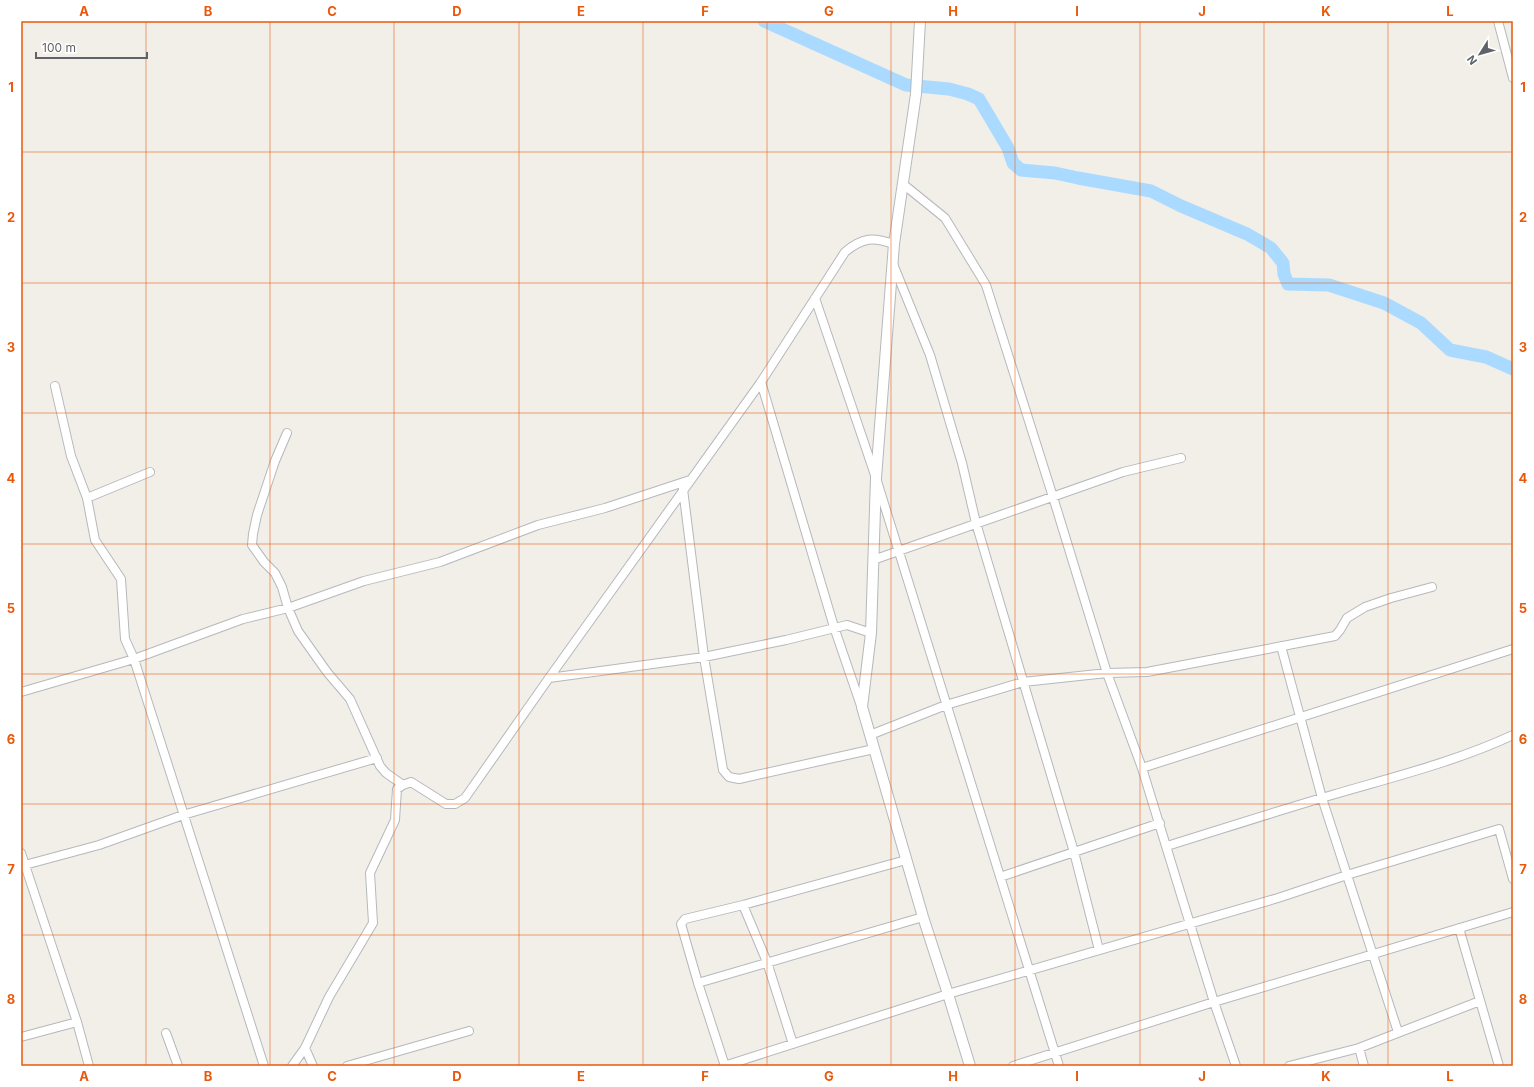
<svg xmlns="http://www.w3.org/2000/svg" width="1534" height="1087" font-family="Inter,sans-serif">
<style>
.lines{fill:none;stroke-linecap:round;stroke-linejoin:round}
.river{stroke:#aadaff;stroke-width:13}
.minor-casing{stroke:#b5b8bc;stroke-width:10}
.tertiary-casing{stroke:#b5b8bc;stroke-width:12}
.minor{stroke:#fff;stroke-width:8}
.tertiary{stroke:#fff;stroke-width:10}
.grid{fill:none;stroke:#e8590c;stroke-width:1;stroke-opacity:0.55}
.neatline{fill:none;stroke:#e8590c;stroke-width:1.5}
.grid-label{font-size:13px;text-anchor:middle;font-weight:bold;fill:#e8590c}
</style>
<rect width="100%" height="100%" fill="#f1efe8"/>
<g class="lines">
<!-- river -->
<path class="river" d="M764 21 906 85 949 89 968 94 979 99 1008 148 1013 163 1021 170 1055 173 1078 178 1151 191 1181 206 1247 234 1271 248 1283 263 1284 274 1288 284 1329 285 1384 303 1421 323 1450 350 1486 357 1513 369"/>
<defs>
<path id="minor" d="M1498 21 1513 78
M903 184 945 218 986 285 1053 497 1107 673 1142 768 1214 1002 1236 1066
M893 264 930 355 962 463 976 523 1074 852 1099 950
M815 298 876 478 1059 1066
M761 382 834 627 861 706
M55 386 71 456 87 498 95 540 121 579 125 639 134 659 264 1066
M287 433 275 461 257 515 253 534 252 545 264 562 275 573 282 587 288 608 298 631 327 672 350 699 380 766 386 773 403 785
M683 489 704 657 723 770 729 777 739 779 874 749
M87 498 150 472
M873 560 1123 472 1181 458
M1281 646 1322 798 1398 1032
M549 678 704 657 786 640 847 625 871 633
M21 692 134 659 243 619 288 608 364 581 440 562 538 525 605 508 690 480
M870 735 946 705 1023 682 1107 673 1147 672 1335 636 1340 630 1347 618 1365 607 1391 598 1432 587
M1142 768 1513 649
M1167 846C1222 829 1277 811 1332 795 1393 777 1455 762 1513 735
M21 853 77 1022 89 1066
M21 866 99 845 183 815 377 758
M1000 877 1160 823
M743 905 767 962 793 1044
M1459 928 1499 1066
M698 983 923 917
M166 1033 178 1066
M21 1037 77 1022
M305 1048 313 1066
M1359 1048 1364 1066
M292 1066 305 1048 329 997 373 923 370 873 395 820 397 789 403 785 411 782 446 804H455L465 798 549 678 761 382 845 252C863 237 873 237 894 244
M347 1066 469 1031
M724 1066 948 994 1278 898 1347 875 1499 829 1513 879
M725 1066 698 983 681 924 685 919 743 905 906 860
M1013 1066 1214 1002 1513 912
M1289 1066 1359 1048 1480 1001"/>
<path id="tertiary" d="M920 21 916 94 894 244 876 478 871 633 862 707 923 917 948 994 970 1066"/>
</defs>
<!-- minor casing -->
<use href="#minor" class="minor-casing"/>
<!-- tertiary casing -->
<use href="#tertiary" class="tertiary-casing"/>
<!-- minor -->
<use href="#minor" class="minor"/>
<!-- tertiary -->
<use href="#tertiary" class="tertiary"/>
</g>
<!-- grid -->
<path class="grid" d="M146 21V1066M270 21V1066M394 21V1066M519 21V1066M643 21V1066M767 21V1066M891 21V1066M1015 21V1066M1140 21V1066M1264 21V1066M1388 21V1066M21 152H1513M21 283H1513M21 413H1513M21 544H1513M21 674H1513M21 804H1513M21 935H1513"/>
<!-- border -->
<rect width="1534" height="1087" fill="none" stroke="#ffffff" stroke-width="44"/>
<!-- north arrow -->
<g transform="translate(1480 54) rotate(233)" stroke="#ffffff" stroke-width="3" paint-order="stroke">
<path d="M0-3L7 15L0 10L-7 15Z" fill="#5f6368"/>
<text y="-6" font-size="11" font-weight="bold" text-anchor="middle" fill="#5f6368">N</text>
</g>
<!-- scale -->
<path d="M36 52v6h111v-6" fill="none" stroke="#5f6368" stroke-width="2"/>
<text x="42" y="52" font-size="12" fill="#5f6368" stroke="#ffffff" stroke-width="3" paint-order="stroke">100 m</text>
<rect x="22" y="22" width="1490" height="1043" class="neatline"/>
<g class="grid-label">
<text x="84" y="16">A</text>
<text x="208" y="16">B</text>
<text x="332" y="16">C</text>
<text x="457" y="16">D</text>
<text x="581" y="16">E</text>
<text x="705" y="16">F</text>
<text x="829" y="16">G</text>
<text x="953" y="16">H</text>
<text x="1077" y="16">I</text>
<text x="1202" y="16">J</text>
<text x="1326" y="16">K</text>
<text x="1450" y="16">L</text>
<text x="11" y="92">1</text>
<text x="1523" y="92">1</text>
<text x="11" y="222">2</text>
<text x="1523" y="222">2</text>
<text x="11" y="352">3</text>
<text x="1523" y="352">3</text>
<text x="11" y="483">4</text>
<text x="1523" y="483">4</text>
<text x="11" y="613">5</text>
<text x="1523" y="613">5</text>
<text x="11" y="744">6</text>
<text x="1523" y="744">6</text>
<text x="11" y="874">7</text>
<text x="1523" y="874">7</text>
<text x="11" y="1004">8</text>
<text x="1523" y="1004">8</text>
<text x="84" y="1081">A</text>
<text x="208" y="1081">B</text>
<text x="332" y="1081">C</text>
<text x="457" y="1081">D</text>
<text x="581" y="1081">E</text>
<text x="705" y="1081">F</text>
<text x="829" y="1081">G</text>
<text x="953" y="1081">H</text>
<text x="1077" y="1081">I</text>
<text x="1202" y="1081">J</text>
<text x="1326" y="1081">K</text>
<text x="1450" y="1081">L</text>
</g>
</svg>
